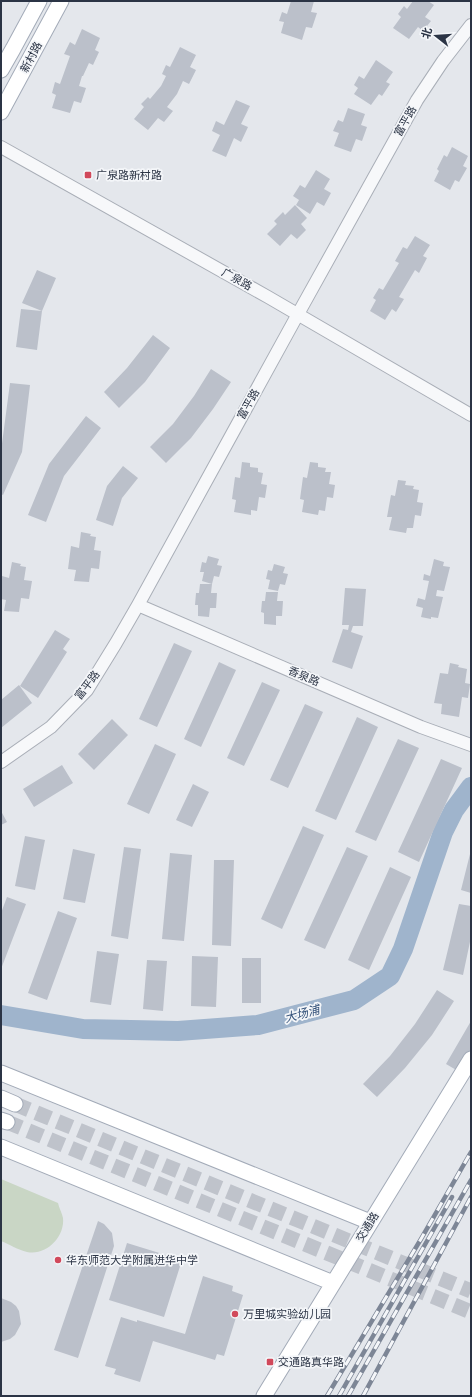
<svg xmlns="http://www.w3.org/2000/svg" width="472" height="1397" font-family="'Golos Text','Noto Sans SC',sans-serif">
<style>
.green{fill:#c9d6c5}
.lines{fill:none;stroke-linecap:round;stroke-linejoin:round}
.river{stroke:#9fb4cc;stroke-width:20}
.building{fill:#bbc0ca}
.major-tunnel{stroke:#bfc3cb;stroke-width:15;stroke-dasharray:15 8;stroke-linecap:butt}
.minor-casing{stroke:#a9aeb7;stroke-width:14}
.major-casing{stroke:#a3abb8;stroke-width:17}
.minor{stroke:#f7f8fa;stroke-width:12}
.major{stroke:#fff;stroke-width:15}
.rail-casing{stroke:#7d8696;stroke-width:4.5}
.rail{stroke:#f4f6f9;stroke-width:3;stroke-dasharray:9;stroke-linecap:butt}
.poi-dot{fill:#d1495b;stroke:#f4f6f9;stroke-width:1.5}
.labels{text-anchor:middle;stroke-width:3.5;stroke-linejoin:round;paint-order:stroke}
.street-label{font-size:11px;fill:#2b3445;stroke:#f4f6f9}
.poi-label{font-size:11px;fill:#2b3445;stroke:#f4f6f9;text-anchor:start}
.water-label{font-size:12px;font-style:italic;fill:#34527a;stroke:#f4f6f9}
</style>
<rect width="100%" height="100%" fill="#e4e7ec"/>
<!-- green -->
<path class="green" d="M1 1179 58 1203C59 1208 62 1213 63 1218 65 1237 46 1256 27 1252 18 1250 9 1244 1 1241Z"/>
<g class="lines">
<!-- river -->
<path class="river" d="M1 1015 83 1029 178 1031 258 1025 354 1000 390 976 403 949 443 832 454 810 471 787"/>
</g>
<!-- building -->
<path class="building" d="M291 1H314L311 12 317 13 312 28 306 27 302 40 281 33 284 22 279 21 282 12 287 14Z
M413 1H428L434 5 425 17 431 21 423 31 418 27 409 39 393 28 401 17 398 14 404 6 407 9Z
M82 29 100 38 95 50 99 52 93 65 89 63 83 76H82L79 86 86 88 81 103 74 101 70 113 52 108 56 95 52 93 55 82 60 84 70 56 64 54 70 42 75 45Z
M180 47 196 55 190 67 196 70 189 84 183 81 177 94 167 107 173 111 164 122 158 118 148 130 134 119 144 107 141 104 148 97 150 99 161 86 166 76 162 74 166 65 170 67Z
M376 60 393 72 386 82 390 84 382 96 379 94 371 105 354 94 358 88 354 85 359 76 364 79Z
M236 100 250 106 241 124 248 127 241 142 234 138 226 157 212 151 220 135 212 131 216 121 224 125Z
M348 108 365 114 361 125 367 127 362 141 356 139 351 152 334 146 339 133 333 131 338 120 343 122Z
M452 147 468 156 463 166 467 168 459 182 455 180 450 190 434 181 439 171 437 169 444 155 447 157Z
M316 170 330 179 324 189 331 193 324 206 317 202 310 214 296 205 299 200 293 196 300 185 305 188Z
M295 205 307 218 301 224 306 230 297 239 291 234 280 246 267 234 277 224 274 221 283 212 285 215Z
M415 236 430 245 423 256 427 258 419 273 415 270 399 297 404 299 396 312 392 309 385 320 370 311 376 300 373 298 379 288 383 290 399 263 395 261 403 247 407 249Z
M37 270 56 278 42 311 22 303Z
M21 309 42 311 37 350 16 347Z
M153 335 170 348 145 382 119 408 104 392 127 368Z
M211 369 231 382 213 409 191 438 166 463 150 447 173 424 194 396Z
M10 383 30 385 22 452 3 495 1 494V451Z
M86 416 101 428 64 476 46 522 28 515 49 464Z
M242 462 250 463V467L258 468V472L263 473 261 484 267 485 265 498 259 497 257 511 251 510V515L234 512 236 500 232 499 235 477 240 478Z
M310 462 318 463V467L326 468 325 472H331L329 484 335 485 333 498 327 497 325 511 319 510 318 515 302 512 304 500 300 499 303 477 307 478Z
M123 466 138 478 122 498 113 526 96 520 107 486Z
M398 480 406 481 405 485 414 486 413 489 419 490 417 502 423 503 421 516 415 515 413 528H407L406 533 389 530 392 517H387L391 495 395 496Z
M81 532 91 534 90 536 96 537 94 550 101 551 99 569 91 568 89 582 74 581 76 570 68 569 71 546 79 548Z
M208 556 219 559 217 565 222 566 219 577 214 576 212 584 202 581 204 572H200L202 562 206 563Z
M434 559 444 562 443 566 450 567 444 591 437 590 436 596 443 597 438 618 431 617V619L421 617 423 608 416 606 418 598 425 600 429 581 423 580 424 574 430 576Z
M12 562 21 564 20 566 26 567 24 580 32 581 29 599 21 598 19 612 4 611 6 600 1 599 2 576 9 578Z
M274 564 285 567 283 573 288 574 285 585 280 584 278 591 268 589 270 580 266 579 268 570 272 571Z
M200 584H212L211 593H217L216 608H210L209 617 198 616V605H195L196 593H199Z
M345 588 366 589 363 626H353L351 632 363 636 352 669 332 662 343 629 348 630 349 625H342Z
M266 592H278L277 601H283L282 616H276V625L264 624V613L261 612 262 601H265Z
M55 630 70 639 63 649 67 652 38 698 20 686Z
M174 643 192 651 157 727 139 719Z
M219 662 236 670 201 747 184 739Z
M450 663 459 665 458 667 467 669 465 683 470 684 468 698 462 697 459 717 441 714 442 704 434 703 440 673 448 674Z
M262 682 280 690 244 766 227 758Z
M19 685 32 703 1 728V700Z
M305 704 323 712 288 788 270 780Z
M357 717 378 727 336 820 315 811Z
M112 719 128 735 94 770 78 754Z
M398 739 419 748 376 841 355 832Z
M155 744 176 754 149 814 127 804Z
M441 759 462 768 419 862 398 852Z
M62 765 73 783 34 807 23 789Z
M193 784 209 792 192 827 176 820Z
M1 811 7 822 1 825Z
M303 826 324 835 282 929 261 919Z
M25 836 45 840 35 890 15 886Z
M124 847 141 849 128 939 111 936Z
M347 847 368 856 325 949 304 940Z
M73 849 95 854 85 903 63 899Z
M170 853 192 855 184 941 162 939Z
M470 854H471V893L461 890Z
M214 860H234L231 946 212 945Z
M390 867 411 877 369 970 348 960Z
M7 897 26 904 1 969V913Z
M459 904 471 906V937L463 975 443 970Z
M58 911 77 918 47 1000 28 993Z
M97 951 119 954 111 1005 90 1002Z
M192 956 218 957 216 1007 191 1006Z
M242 958H261V1003H242Z
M147 960 167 961 163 1011 143 1009Z
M437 990 454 1001 432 1035 405 1068 377 1097 363 1084 390 1056 415 1024Z
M471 1021V1049L458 1071 446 1064Z
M98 1221 104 1224 112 1233 114 1246 78 1358 54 1350Z
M127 1243 182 1260 164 1317 109 1300Z
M203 1276 233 1286 232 1291 243 1295 224 1356 217 1354 215 1360 153 1341 140 1382 114 1374 116 1369 105 1366 121 1317 137 1322V1320L185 1334Z
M1 1298 11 1302 16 1306 19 1311 21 1324 15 1335 10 1339 1 1342Z"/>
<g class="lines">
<!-- major-tunnel -->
<path class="major-tunnel" d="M15 1104 471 1291
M7 1122 471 1312"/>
<defs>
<path id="minor" d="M1 147 268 297 471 415
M138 605 421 727 471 745
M1 762 51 727 87 690 116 643 138 605 298 314 417 100 443 61 471 25"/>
<path id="major" d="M1 70 13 49 39 1
M1 112 61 1
M1 1073 370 1222
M1 1098 15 1104
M1 1120 7 1122
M1 1147 333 1283
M264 1396 471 1059"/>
</defs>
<!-- minor casing -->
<use href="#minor" class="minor-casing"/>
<!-- major casing -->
<use href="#major" class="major-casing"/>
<!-- minor -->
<use href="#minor" class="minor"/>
<!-- major -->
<use href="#major" class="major"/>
<defs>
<path id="rail" d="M327 1396 421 1239 471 1152
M339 1396 452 1197
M348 1396 471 1180
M363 1396 471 1197"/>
</defs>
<!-- rail casing -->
<use href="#rail" class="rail-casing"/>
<!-- rail -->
<use href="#rail" class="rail"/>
</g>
<!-- markers -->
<g class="poi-dot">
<rect x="84" y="171" width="8" height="8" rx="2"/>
<circle cx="58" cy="1260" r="4"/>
<circle cx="235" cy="1314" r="4"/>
<rect x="266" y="1358" width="8" height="8" rx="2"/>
</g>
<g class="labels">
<!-- street labels -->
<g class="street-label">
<text transform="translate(31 57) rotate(-62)" y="4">新村路</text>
<text transform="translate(405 121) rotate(-61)" y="4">富平路</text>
<text transform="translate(237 279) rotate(29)" y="4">广泉路</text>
<text transform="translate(248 404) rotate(-61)" y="4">富平路</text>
<text transform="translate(304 676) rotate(23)" y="4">香泉路</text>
<text transform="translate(87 685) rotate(-53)" y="4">富平路</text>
<text transform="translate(367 1227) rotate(-58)" y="4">交通路</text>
</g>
<!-- poi labels -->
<g class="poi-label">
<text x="96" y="179">广泉路新村路</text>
<text x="66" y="1264">华东师范大学附属进华中学</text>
<text x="243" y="1318">万里城实验幼儿园</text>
<text x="278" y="1366">交通路真华路</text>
</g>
<!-- water labels -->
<g class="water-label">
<text transform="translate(302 1014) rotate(-15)" y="4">大场浦</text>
</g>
</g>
<!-- border -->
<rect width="472" height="1397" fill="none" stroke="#2b3445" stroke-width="4"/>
<!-- north arrow -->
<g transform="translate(436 36) rotate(287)" stroke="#f4f6f9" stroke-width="3" paint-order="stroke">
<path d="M0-3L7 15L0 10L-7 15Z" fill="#2b3445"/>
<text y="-6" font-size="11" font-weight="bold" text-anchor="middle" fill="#2b3445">北</text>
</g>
</svg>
